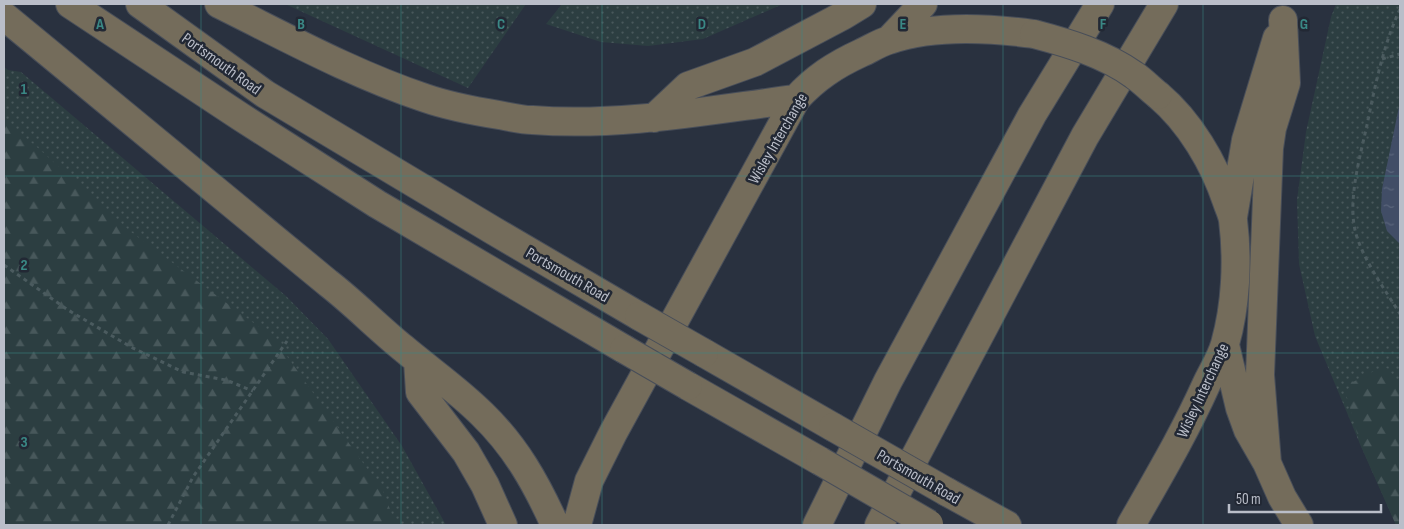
<svg xmlns="http://www.w3.org/2000/svg" width="1404" height="529" font-family="'Sofia Sans Condensed',sans-serif">
<style>
.grass{fill:url(#grass-dots)}
.forest{fill:url(#forest-firs)}
.water{fill:url(#water-ripples)}
.lines{fill:none;stroke-linecap:round;stroke-linejoin:round}
.highway-casing{stroke:#484e59;stroke-width:30}
.path{stroke:#4b5b5f;stroke-width:3;stroke-dasharray:4 4;stroke-linecap:butt}
.highway{stroke:#746c5b;stroke-width:28}
.highway-bridge-casing{stroke:#484e59;stroke-width:30;stroke-linecap:butt}
.highway-bridge{stroke:#746c5b;stroke-width:28}
.grid{fill:none;stroke:#3a8885;stroke-width:1;stroke-opacity:0.55}
.labels{text-anchor:middle;stroke-width:5;stroke-linejoin:round;paint-order:stroke}
.street-label{font-size:16px;fill:#babec9;stroke:#222834}
.grid-label{font-size:16px;text-anchor:middle;font-weight:bold;fill:#3a8885;stroke:#222834;stroke-width:5;stroke-linejoin:round;paint-order:stroke}
</style>
<defs>
<pattern id="grass-dots" width="8" height="8" patternUnits="userSpaceOnUse" patternTransform="scale(1.25)"><rect width="8" height="8" fill="#2c3e41"/><path d="M2 2h.1M6 6h.1" fill="none" stroke="#48585b" stroke-width="1.8" stroke-linecap="round"/></pattern>
<pattern id="forest-firs" width="22" height="20" patternUnits="userSpaceOnUse" patternTransform="scale(1.25)"><rect width="22" height="20" fill="#2c3e41"/><path d="M5 1l3.5 6h-7zM16 11l3.5 6h-7z" fill="#48585b"/></pattern>
<pattern id="water-ripples" width="26" height="14" patternUnits="userSpaceOnUse" patternTransform="scale(1.25)"><rect width="26" height="14" fill="#414d66"/><path d="M2 4q2-2 4 0t4 0M15 11q2-2 4 0t4 0" fill="none" stroke="#5a657b"/></pattern>
</defs>
<rect width="100%" height="100%" fill="#29313f"/>
<!-- grass -->
<path class="grass" d="M285 4H526L468 88Z
M562 4H783L703 39 648 46 601 42 546 24Z
M1336 4H1400V525H1396L1360 444 1315 336 1299 264 1297 200 1306 132 1331 17Z
M4 67 8 70 21 72 286 296 328 339 402 446 446 525H4Z"/>
<!-- forest -->
<path class="forest" d="M4 120 38 148 131 232 274 338 383 491 396 525H4Z
M1387 368 1400 384V525H1396L1360 444 1346 394 1351 383 1374 371Z"/>
<!-- water -->
<path class="water" d="M1400 102V244L1387 231 1381 211 1382 189Z"/>
<g class="lines">
<defs>
<path id="highway" d="M70 4 241 117 377 204 624 349
M140 4 265 94 494 231 639 316
M219 4C286 37 353 74 425 98 448 106 474 111 499 115 510 117 521 120 532 120 621 127 709 110 796 99
M4 16 328 283C354 303 377 327 403 348 429 370 458 390 482 414 516 447 536 483 555 525
M889 40 923 4
M654 118 688 86 755 62 844 15 862 4
M1233 217 1246 140 1277 38
M1225 345 1240 408 1248 430 1267 463 1282 497 1299 525
M704 353 833 427
M418 361 420 392 466 452 485 485 503 525
M688 386 820 461
M1267 463 1260 375 1269 148 1272 128 1286 83 1283 20
M947 492 1007 525
M577 525 589 481 613 433 796 99C815 78 835 65 861 53 870 49 879 43 889 40 932 25 990 28 1034 34
M817 525 888 381 1032 115 1100 4
M879 525 1085 136 1164 4
M1131 525C1157 479 1184 434 1206 385 1212 372 1221 358 1225 344 1236 305 1238 260 1233 220 1232 214 1229 208 1227 202 1214 163 1190 122 1158 95"/>
</defs>
<!-- highway casing -->
<use href="#highway" class="highway-casing"/>
<!-- path -->
<path class="path" d="M1400 9C1383 46 1375 86 1367 125 1360 157 1348 198 1355 230 1361 257 1386 291 1400 314
M1382 59 1400 54
M4 265 68 310 131 347 183 372 226 380 253 391
M168 525 193 477 287 341"/>
<!-- highway -->
<use href="#highway" class="highway"/>
<defs>
<path id="highway-bridge" d="M1034 34C1068 43 1105 54 1134 75 1143 81 1150 89 1158 95
M639 316 704 353
M624 349 688 386
M833 427 947 492
M820 461 929 524"/>
</defs>
<!-- highway-bridge casing -->
<use href="#highway-bridge" class="highway-bridge-casing"/>
<!-- highway-bridge -->
<use href="#highway-bridge" class="highway-bridge"/>
</g>
<!-- grid -->
<path class="grid" d="M201 4V525M401 4V525M602 4V525M802 4V525M1003 4V525M1203 4V525M4 176H1400M4 353H1400"/>
<g class="labels">
<!-- street labels -->
<g class="street-label">
<text transform="translate(222 63) rotate(36)" y="6">Portsmouth Road</text>
<text transform="translate(777 138) rotate(-60)" y="6">Wisley Interchange</text>
<text transform="translate(568 274) rotate(30)" y="6">Portsmouth Road</text>
<text transform="translate(1202 390) rotate(-65)" y="6">Wisley Interchange</text>
<text transform="translate(919 476) rotate(30)" y="6">Portsmouth Road</text>
</g>
</g>
<g class="grid-label">
<text x="100" y="29">A</text>
<text x="301" y="29">B</text>
<text x="501" y="29">C</text>
<text x="702" y="29">D</text>
<text x="903" y="29">E</text>
<text x="1103" y="29">F</text>
<text x="1304" y="29">G</text>
<text x="24" y="94">1</text>
<text x="24" y="270">2</text>
<text x="24" y="447">3</text>
</g>
<!-- border -->
<rect width="1404" height="529" fill="none" stroke="#babec9" stroke-width="10"/>
<!-- scale -->
<path d="M1229 504v8h152v-8" fill="none" stroke="#babec9" stroke-width="2.5"/>
<text x="1236" y="504" font-size="15" fill="#babec9" stroke="#222834" stroke-width="4" paint-order="stroke">50 m</text>
</svg>
